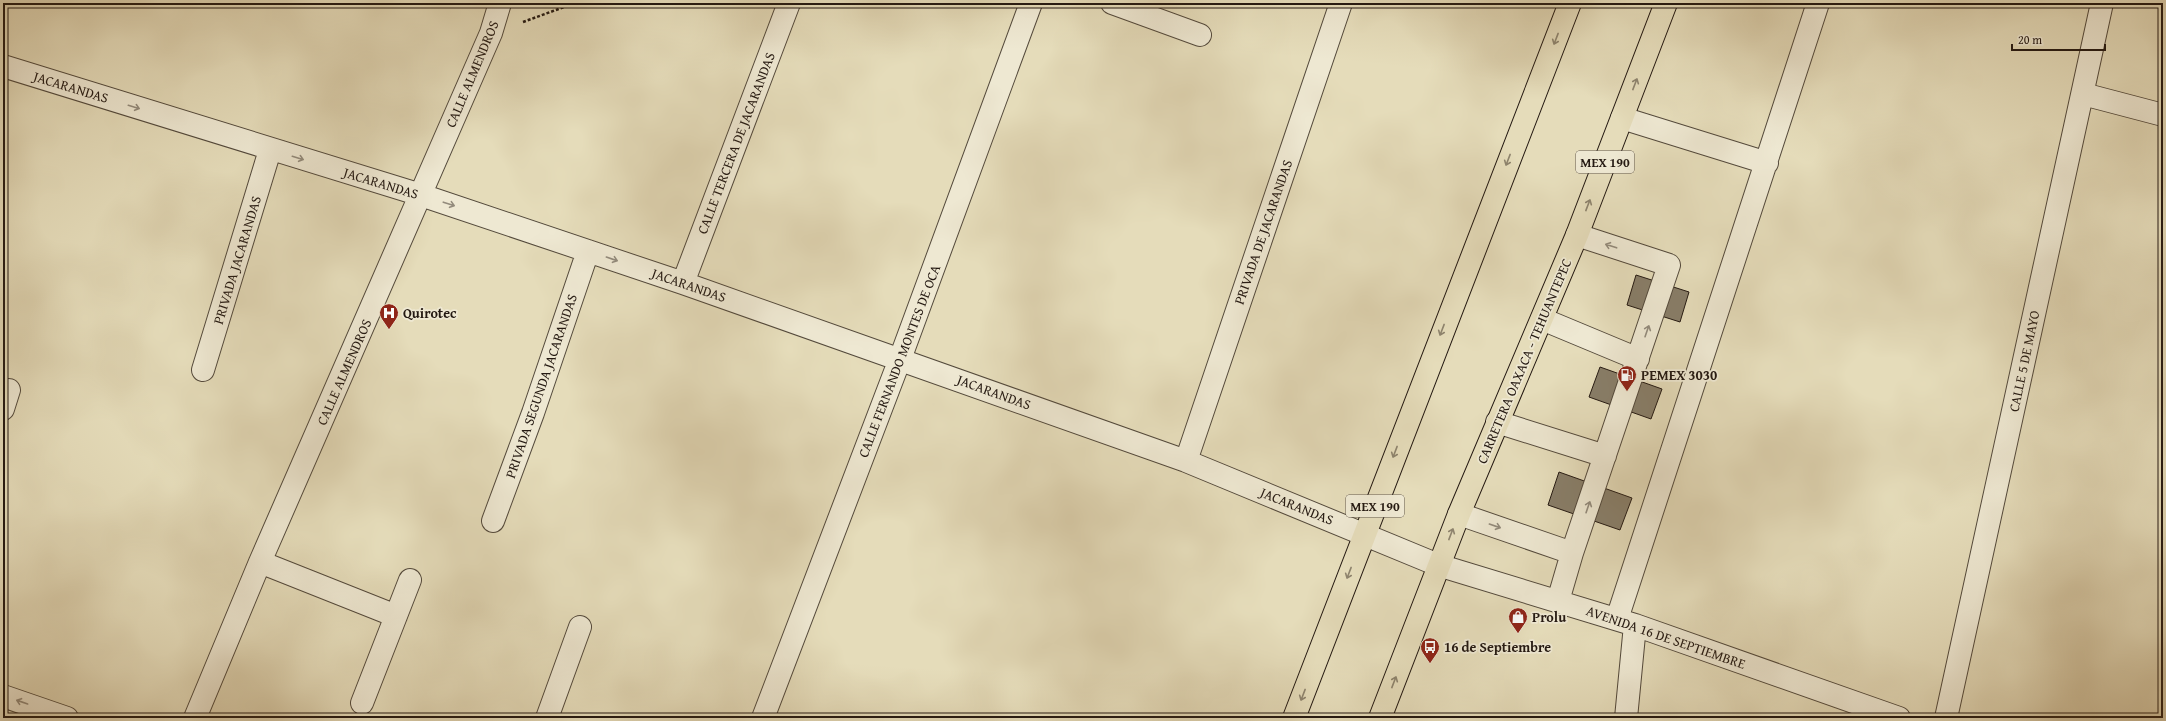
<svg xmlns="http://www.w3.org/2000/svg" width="2166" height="721" font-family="'Gentium Book Plus',serif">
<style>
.building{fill:#887e69;stroke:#241912}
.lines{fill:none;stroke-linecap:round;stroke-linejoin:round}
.minor-casing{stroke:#544a3c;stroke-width:24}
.major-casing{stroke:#241912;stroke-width:24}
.path{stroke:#241912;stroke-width:2.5;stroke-dasharray:3 2;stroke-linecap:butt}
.minor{stroke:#eee8d2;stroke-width:22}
.major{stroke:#e5dcba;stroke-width:22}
.oneway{stroke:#8e846e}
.oneway2{stroke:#938b7c}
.labels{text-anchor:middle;stroke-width:3.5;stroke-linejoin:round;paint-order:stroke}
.shield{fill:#eee8d2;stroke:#61574c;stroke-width:1}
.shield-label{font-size:13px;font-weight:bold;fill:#241912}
.street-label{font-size:14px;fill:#241912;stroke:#eee8d2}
.poi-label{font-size:14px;font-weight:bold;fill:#241912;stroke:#eee8d2;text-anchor:start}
</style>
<rect width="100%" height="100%" fill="#e5dcba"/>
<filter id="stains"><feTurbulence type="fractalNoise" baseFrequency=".005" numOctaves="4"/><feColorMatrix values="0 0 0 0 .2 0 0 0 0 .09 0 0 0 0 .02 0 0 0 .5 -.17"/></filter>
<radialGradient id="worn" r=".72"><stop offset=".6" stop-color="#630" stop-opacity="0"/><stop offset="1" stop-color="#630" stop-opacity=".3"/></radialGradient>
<!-- building -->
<path class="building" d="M1636 275 1689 292 1680 322 1627 305Z
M1600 367 1662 389 1651 419 1589 397Z
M1559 472 1632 498 1620 530 1548 505Z"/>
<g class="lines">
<defs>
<path id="minor" d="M1112 3 1200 35
M3 66 421 195 683 283 1186 461 1438 565 1635 625 1899 718
M2083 94 2163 115
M1622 118 1767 163
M683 283 789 3
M1542 319 1638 359
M203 370 270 150
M3 409 9 390
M1497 422 1605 456
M1186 461 1341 3
M1459 514 1572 553 1669 265 1577 235
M493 521 533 413 588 251
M260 562 396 616
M1558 601 1572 553
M1617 619 1818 3
M3 696 67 718
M362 703 410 580
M195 718 260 562 491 33 500 3
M547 718 580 627
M763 718 900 359 1031 3
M1626 718 1635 625
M1946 718 2102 3"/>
<path id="major" d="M1294 718 1570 3
M1380 718 1459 514 1577 235 1666 3"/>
</defs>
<!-- minor casing -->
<use href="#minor" class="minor-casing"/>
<!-- major casing -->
<use href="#major" class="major-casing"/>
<!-- path -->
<path class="path" d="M523 22 575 3"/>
<!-- minor -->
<use href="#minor" class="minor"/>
<!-- major -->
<use href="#major" class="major"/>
</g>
<!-- one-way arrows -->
<defs><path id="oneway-shaft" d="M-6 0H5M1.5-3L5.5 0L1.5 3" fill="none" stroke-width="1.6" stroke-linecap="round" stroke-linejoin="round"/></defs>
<g class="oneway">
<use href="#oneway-shaft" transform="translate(1556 39) rotate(111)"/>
<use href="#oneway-shaft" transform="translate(1635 84) rotate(-69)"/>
<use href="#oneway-shaft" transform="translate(1508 160) rotate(111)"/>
<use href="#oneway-shaft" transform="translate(1588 205) rotate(-69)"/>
<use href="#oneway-shaft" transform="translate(1442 330) rotate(111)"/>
<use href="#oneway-shaft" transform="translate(1395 452) rotate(111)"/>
<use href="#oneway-shaft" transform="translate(1451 534) rotate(-69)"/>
<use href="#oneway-shaft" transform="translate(1349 573) rotate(111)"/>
<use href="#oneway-shaft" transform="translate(1394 682) rotate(-69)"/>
<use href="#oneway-shaft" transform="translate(1303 695) rotate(111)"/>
</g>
<g class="oneway2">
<use href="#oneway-shaft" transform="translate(134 107) rotate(17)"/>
<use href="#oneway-shaft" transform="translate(298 158) rotate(17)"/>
<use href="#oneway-shaft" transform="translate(449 204) rotate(18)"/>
<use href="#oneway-shaft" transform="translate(1611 246) rotate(-162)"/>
<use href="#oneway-shaft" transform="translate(612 259) rotate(19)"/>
<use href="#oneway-shaft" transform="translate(1647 331) rotate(-71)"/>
<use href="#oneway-shaft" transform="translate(1588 507) rotate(-71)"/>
<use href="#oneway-shaft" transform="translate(1495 526) rotate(19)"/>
<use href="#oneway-shaft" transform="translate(22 702) rotate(-161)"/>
</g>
<!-- icons -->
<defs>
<symbol id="hospital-pin" viewBox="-11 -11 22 30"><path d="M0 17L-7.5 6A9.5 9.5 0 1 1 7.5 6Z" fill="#8f2418" stroke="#eee8d2"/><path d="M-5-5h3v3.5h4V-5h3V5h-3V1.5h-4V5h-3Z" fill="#fff"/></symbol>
<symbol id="fuel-pin" viewBox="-11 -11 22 30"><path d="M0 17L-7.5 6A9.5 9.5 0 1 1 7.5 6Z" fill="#8f2418" stroke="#eee8d2"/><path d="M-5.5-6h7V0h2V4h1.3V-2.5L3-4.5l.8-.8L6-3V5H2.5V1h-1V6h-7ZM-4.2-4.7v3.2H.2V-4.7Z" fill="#fff"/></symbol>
<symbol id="shop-pin" viewBox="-11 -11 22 30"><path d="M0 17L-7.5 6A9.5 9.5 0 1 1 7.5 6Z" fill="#8f2418" stroke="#eee8d2"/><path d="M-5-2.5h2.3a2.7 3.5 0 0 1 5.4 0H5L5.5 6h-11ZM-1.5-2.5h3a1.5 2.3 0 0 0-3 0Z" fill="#fff"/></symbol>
<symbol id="bus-pin" viewBox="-11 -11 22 30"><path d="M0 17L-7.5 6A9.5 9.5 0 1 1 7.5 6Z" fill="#8f2418" stroke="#eee8d2"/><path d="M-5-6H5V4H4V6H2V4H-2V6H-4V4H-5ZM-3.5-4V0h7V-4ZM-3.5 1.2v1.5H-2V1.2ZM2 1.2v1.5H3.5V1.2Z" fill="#fff"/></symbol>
</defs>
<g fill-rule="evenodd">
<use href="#hospital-pin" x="378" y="302" width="22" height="30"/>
<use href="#fuel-pin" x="1616" y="364" width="22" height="30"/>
<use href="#shop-pin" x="1507" y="606" width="22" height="30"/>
<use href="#bus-pin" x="1419" y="636" width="22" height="30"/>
</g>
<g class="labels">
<!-- shield labels -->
<g class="shield">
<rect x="1576" y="151" width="58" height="22" rx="3"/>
<rect x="1346" y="495" width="58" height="22" rx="3"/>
</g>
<g class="shield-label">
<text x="1605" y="167">MEX 190</text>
<text x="1375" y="511">MEX 190</text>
</g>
<!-- street labels -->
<g class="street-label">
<text transform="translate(472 74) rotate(-67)" y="5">CALLE ALMENDROS</text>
<text transform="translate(71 87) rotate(17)" y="5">JACARANDAS</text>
<text transform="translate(736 143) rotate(-69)" y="5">CALLE TERCERA DE JACARANDAS</text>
<text transform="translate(381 183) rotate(17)" y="5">JACARANDAS</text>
<text transform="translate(1263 232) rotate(-71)" y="5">PRIVADA DE JACARANDAS</text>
<text transform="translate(237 260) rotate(-73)" y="5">PRIVADA JACARANDAS</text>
<text transform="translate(689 285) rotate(19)" y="5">JACARANDAS</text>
<text transform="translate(899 361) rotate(-69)" y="5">CALLE FERNANDO MONTES DE OCA</text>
<text transform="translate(1524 361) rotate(-67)" y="5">CARRETERA OAXACA - TEHUANTEPEC</text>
<text transform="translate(2024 361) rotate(-78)" y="5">CALLE 5 DE MAYO</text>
<text transform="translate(344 372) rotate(-66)" y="5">CALLE ALMENDROS</text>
<text transform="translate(541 386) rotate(-71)" y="5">PRIVADA SEGUNDA JACARANDAS</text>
<text transform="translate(994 392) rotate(20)" y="5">JACARANDAS</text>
<text transform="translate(1297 506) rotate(22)" y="5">JACARANDAS</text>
<text transform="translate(1666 637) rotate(19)" y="5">AVENIDA 16 DE SEPTIEMBRE</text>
</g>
<!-- poi labels -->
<g class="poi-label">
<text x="403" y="318">Quirotec</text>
<text x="1641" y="380">PEMEX 3030</text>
<text x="1532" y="622">Prolu</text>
<text x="1444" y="652">16 de Septiembre</text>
</g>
</g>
<!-- margin -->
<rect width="2166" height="721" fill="none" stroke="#e5dcba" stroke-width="16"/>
<rect x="4" y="4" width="2158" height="713" fill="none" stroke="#241912" stroke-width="2"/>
<rect x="8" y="8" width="2150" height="705" fill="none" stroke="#241912"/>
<!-- scale -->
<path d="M2012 44v6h93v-6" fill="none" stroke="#241912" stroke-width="2"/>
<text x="2018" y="44" font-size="12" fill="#241912" stroke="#eee8d2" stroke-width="3" paint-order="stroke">20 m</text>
<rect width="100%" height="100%" filter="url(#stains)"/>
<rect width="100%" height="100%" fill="url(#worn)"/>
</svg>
